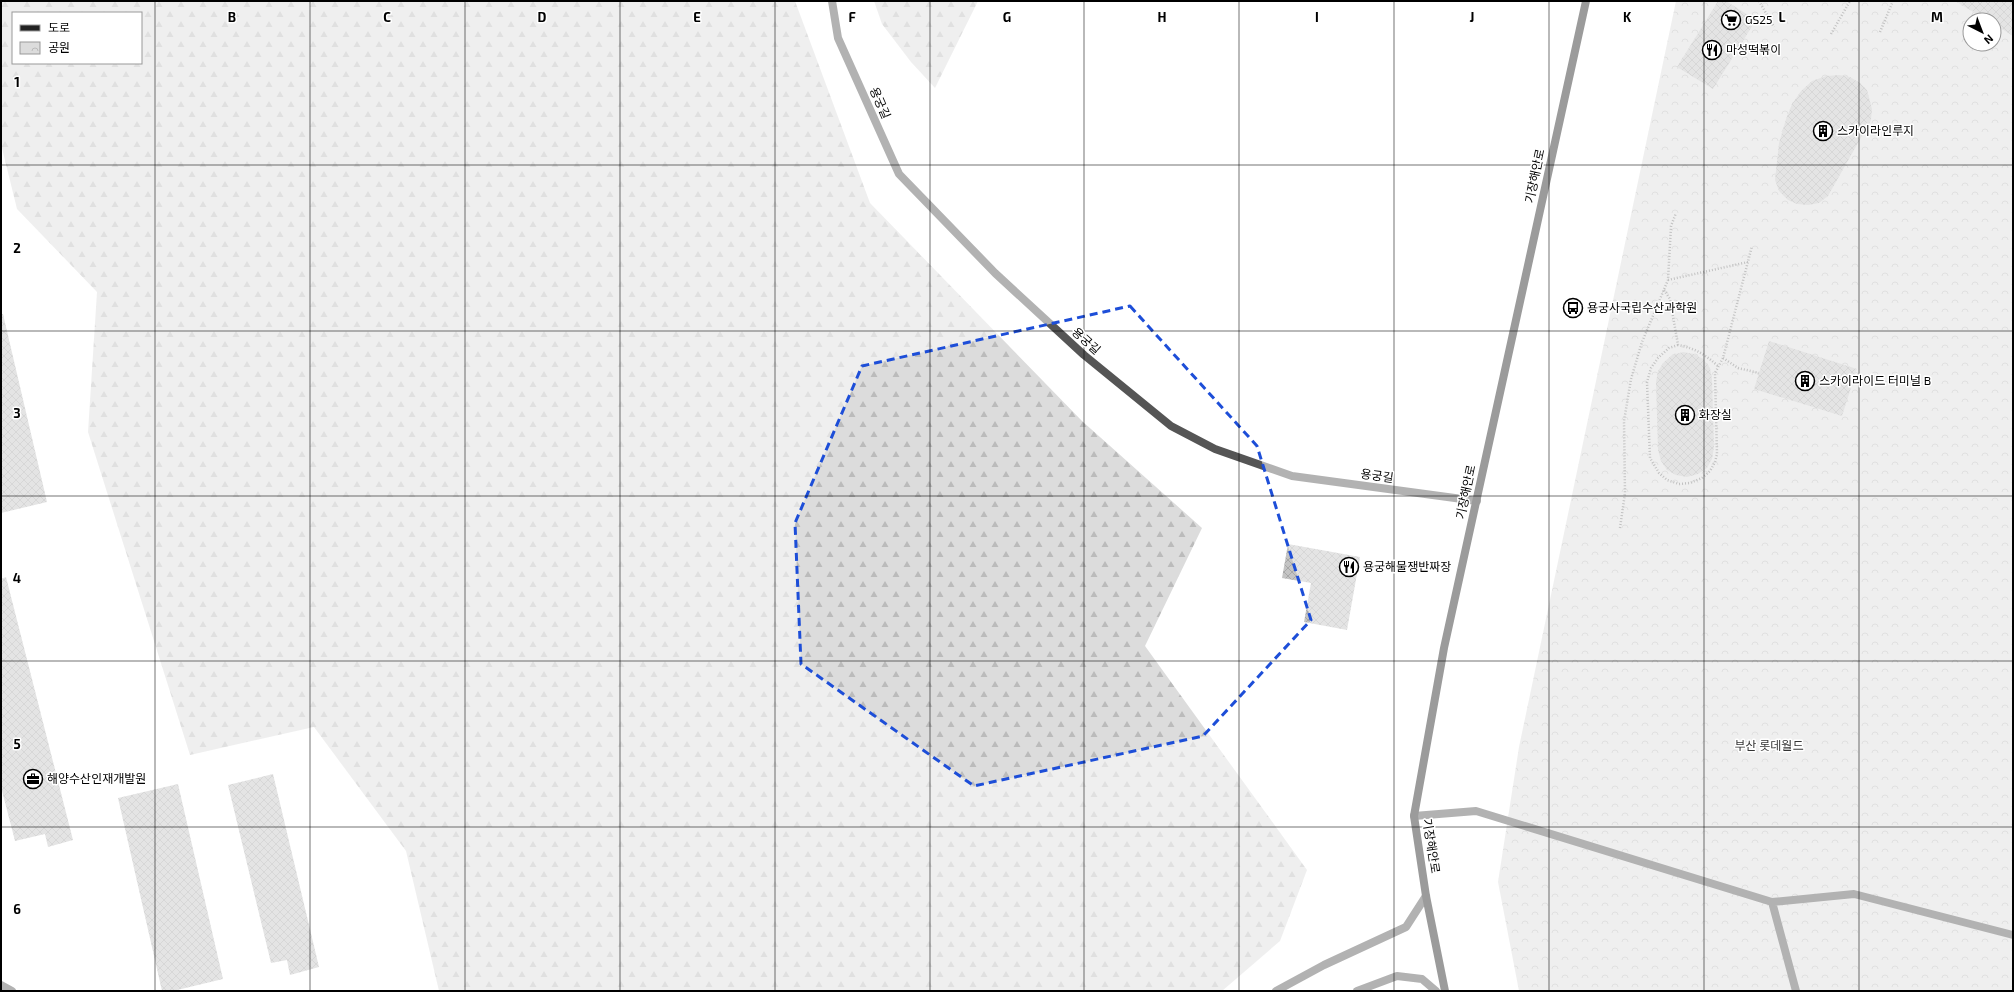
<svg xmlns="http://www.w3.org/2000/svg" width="2014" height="992" font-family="'Exo 2','Noto Sans KR',sans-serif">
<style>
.forest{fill:url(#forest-firs);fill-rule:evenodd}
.park{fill:url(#park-crowns);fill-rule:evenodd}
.building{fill:url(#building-cross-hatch)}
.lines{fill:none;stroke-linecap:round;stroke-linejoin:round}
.path{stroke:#777;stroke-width:2.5;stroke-dasharray:1 2;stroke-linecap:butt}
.service{stroke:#555;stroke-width:8}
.tertiary{stroke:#555;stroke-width:8}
.secondary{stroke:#222;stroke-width:8}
.marked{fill:none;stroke:#1d4ed8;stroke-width:3;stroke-dasharray:8 5;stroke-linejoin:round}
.grid{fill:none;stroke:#000;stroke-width:1;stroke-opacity:0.55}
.labels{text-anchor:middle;stroke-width:3;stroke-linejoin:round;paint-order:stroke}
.poi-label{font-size:12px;fill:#000;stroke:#fff;text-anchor:start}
.street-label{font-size:12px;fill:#000;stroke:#fff}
.park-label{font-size:12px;fill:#333;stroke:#fff}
.grid-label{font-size:13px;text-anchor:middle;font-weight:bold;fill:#000;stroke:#fff;stroke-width:3;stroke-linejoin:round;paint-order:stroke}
</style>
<defs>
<pattern id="forest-firs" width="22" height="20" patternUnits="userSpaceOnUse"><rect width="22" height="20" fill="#dcdcdc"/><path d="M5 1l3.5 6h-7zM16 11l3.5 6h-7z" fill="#bbb"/></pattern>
<pattern id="park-crowns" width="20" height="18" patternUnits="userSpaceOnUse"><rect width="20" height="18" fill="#dcdcdc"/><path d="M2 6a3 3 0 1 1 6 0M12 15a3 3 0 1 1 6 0" fill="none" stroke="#bbb"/></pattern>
<pattern id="building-cross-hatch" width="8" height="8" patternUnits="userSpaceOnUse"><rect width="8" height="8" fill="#c4c4c4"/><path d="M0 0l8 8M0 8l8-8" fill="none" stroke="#a7a7a7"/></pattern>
</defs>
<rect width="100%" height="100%" fill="#fff"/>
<!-- forest -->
<path class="forest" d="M1 1H795L870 203 1082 421 1202 528 1145 646 1307 870 1280 941 1222 991H439L406 851 314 727 190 755 88 432 97 292 17 209 1 144ZM13 13H141V63H13Z
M874 1H978L935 88 911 62 882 24Z"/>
<!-- park -->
<path class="park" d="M1676 1H2013V991H1519L1498 882 1519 747ZM1970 20H1994V44H1970Z"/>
<!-- building -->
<path class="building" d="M1718 1H1726L1756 20 1713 89 1677 67Z
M1955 1H2013V36L1994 24V20H1987Z
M1839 75 1850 77 1860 83 1867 90 1872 109 1871 120 1828 196 1819 203 1808 205 1797 204 1788 200 1779 191 1775 180 1779 143 1786 119 1792 104 1801 91 1812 81 1826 76Z
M1 314H3L47 502 1 513Z
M1769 341 1857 369 1842 416 1754 389Z
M1683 352 1694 354 1703 359 1710 368 1712 379 1714 447 1712 459 1707 468 1698 474 1687 477 1676 475 1667 470 1661 461 1658 450 1656 382 1658 371 1664 362 1672 355Z
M1288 544 1360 557 1347 630 1304 622 1311 583 1282 578Z
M6 577 73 840 48 847 45 834 15 841 1 787V579Z
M273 774 319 967 290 975 287 960 271 963 228 785Z
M178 784 223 979 173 991H162L118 798Z"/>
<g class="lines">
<!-- path -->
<path class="path" d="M1759 1 1774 27
M1880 32 1893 1
M1831 34 1850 1
M1668 280 1748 262
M1664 290 1670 299 1678 345C1695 348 1706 355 1719 367
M1678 345 1669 348 1658 358 1651 368 1647 382 1650 458 1659 473 1667 480 1679 484 1690 483 1702 478 1710 471 1715 462 1717 454 1715 373 1723 358 1752 246
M1723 358 1738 368 1759 373
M1620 528 1625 493 1624 421 1631 379 1642 342 1668 280 1671 226 1676 213"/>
<!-- service -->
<path class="service" d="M1414 816 1476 811 1772 902 1854 894 2013 935
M1772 902 1796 991
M1 985 12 991
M1276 991 1324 965 1406 927 1426 896
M1357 991 1397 976 1422 979 1436 991"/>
<!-- tertiary -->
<path class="tertiary" d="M832 1 838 38 899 174 995 273 1084 355 1171 426 1215 449 1292 476 1477 501"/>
<!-- secondary -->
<path class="secondary" d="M1445 991 1426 896 1414 816 1444 648 1586 1"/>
</g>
<!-- marked area -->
<path d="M0 0H2014V992H0ZM1130 306 1257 446 1311 620 1203 736 974 786 801 664 795 523 862 366Z" fill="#fff" fill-opacity=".55" fill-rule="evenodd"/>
<path class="marked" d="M1130 306 1257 446 1311 620 1203 736 974 786 801 664 795 523 862 366Z"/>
<!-- grid -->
<path class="grid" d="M155 1V991M310 1V991M465 1V991M620 1V991M775 1V991M930 1V991M1084 1V991M1239 1V991M1394 1V991M1549 1V991M1704 1V991M1859 1V991M1 165H2013M1 331H2013M1 496H2013M1 661H2013M1 827H2013"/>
<!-- icons -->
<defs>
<symbol id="supermarket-ring" viewBox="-11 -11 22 22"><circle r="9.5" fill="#fff" stroke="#000" stroke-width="1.5"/><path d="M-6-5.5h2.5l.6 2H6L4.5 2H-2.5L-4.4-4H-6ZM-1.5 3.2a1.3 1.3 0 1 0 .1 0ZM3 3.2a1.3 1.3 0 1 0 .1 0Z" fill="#000"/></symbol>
<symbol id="restaurant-ring" viewBox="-11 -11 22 22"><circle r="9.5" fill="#fff" stroke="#000" stroke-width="1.5"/><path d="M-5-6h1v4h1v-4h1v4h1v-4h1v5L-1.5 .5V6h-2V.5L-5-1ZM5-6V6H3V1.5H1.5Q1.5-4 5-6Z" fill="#000"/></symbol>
<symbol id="building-ring" viewBox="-11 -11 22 22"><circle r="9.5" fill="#fff" stroke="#000" stroke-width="1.5"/><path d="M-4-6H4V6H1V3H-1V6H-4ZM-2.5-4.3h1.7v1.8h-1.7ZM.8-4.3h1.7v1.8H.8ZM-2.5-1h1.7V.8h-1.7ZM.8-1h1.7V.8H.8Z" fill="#000"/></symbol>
<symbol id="bus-ring" viewBox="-11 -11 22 22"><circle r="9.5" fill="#fff" stroke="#000" stroke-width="1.5"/><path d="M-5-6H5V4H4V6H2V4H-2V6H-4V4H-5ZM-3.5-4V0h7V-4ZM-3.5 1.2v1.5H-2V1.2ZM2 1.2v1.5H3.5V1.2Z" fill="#000"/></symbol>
<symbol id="office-ring" viewBox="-11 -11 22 22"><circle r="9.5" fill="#fff" stroke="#000" stroke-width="1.5"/><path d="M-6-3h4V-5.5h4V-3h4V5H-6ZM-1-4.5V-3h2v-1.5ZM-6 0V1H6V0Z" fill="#000"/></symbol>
</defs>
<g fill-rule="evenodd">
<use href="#supermarket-ring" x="1720" y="9" width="22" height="22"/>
<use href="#restaurant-ring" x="1701" y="39" width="22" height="22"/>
<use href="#building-ring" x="1812" y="120" width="22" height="22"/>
<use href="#bus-ring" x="1562" y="297" width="22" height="22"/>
<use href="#building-ring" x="1794" y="370" width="22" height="22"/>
<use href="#building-ring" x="1674" y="404" width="22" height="22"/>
<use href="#restaurant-ring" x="1338" y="556" width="22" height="22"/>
<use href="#office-ring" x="22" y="768" width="22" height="22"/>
</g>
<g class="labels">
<!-- poi labels -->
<g class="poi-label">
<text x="1745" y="24">GS25</text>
<text x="1726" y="54">마성떡볶이</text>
<text x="1837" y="135">스카이라인루지</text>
<text x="1587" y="312">용궁사국립수산과학원</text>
<text x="1819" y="385">스카이라이드 터미널 B</text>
<text x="1699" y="419">화장실</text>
<text x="1363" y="571">용궁해물쟁반짜장</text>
<text x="47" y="783">해양수산인재개발원</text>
</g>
<!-- street labels -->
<g class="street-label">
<text transform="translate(880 103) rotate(66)" y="4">용궁길</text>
<text transform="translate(1535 176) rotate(-78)" y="4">기장해안로</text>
<text transform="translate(1086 341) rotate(42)" y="4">용궁길</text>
<text transform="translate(1377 476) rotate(8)" y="4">용궁길</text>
<text transform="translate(1466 492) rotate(-78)" y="4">기장해안로</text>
<text transform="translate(1431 846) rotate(81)" y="4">기장해안로</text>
</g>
<!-- park labels -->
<g class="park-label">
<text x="1769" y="750">부산 롯데월드</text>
</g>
</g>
<g class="grid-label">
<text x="232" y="22">B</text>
<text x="387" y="22">C</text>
<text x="542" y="22">D</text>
<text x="697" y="22">E</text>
<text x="852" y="22">F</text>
<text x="1007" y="22">G</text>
<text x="1162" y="22">H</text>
<text x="1317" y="22">I</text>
<text x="1472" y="22">J</text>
<text x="1627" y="22">K</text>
<text x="1782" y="22">L</text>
<text x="1937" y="22">M</text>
<text x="17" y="87">1</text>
<text x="17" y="253">2</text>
<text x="17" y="418">3</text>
<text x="17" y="583">4</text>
<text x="17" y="749">5</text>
<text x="17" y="914">6</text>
</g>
<!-- border -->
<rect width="2014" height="992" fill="none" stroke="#000000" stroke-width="4"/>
<!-- legend -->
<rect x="12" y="12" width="130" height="52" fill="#ffffff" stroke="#999999"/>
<rect x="20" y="25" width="20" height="6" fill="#222222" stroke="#999999"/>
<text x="48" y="32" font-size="12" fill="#000000">도로</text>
<rect x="20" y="42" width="20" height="12" fill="url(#park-crowns)" stroke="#999999"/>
<text x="48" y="52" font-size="12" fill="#000000">공원</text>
<!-- north arrow -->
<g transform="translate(1982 32) rotate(138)"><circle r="19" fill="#ffffff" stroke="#999999"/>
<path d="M0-3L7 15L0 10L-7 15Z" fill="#000000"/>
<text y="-6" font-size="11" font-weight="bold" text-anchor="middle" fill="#000000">N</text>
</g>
</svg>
